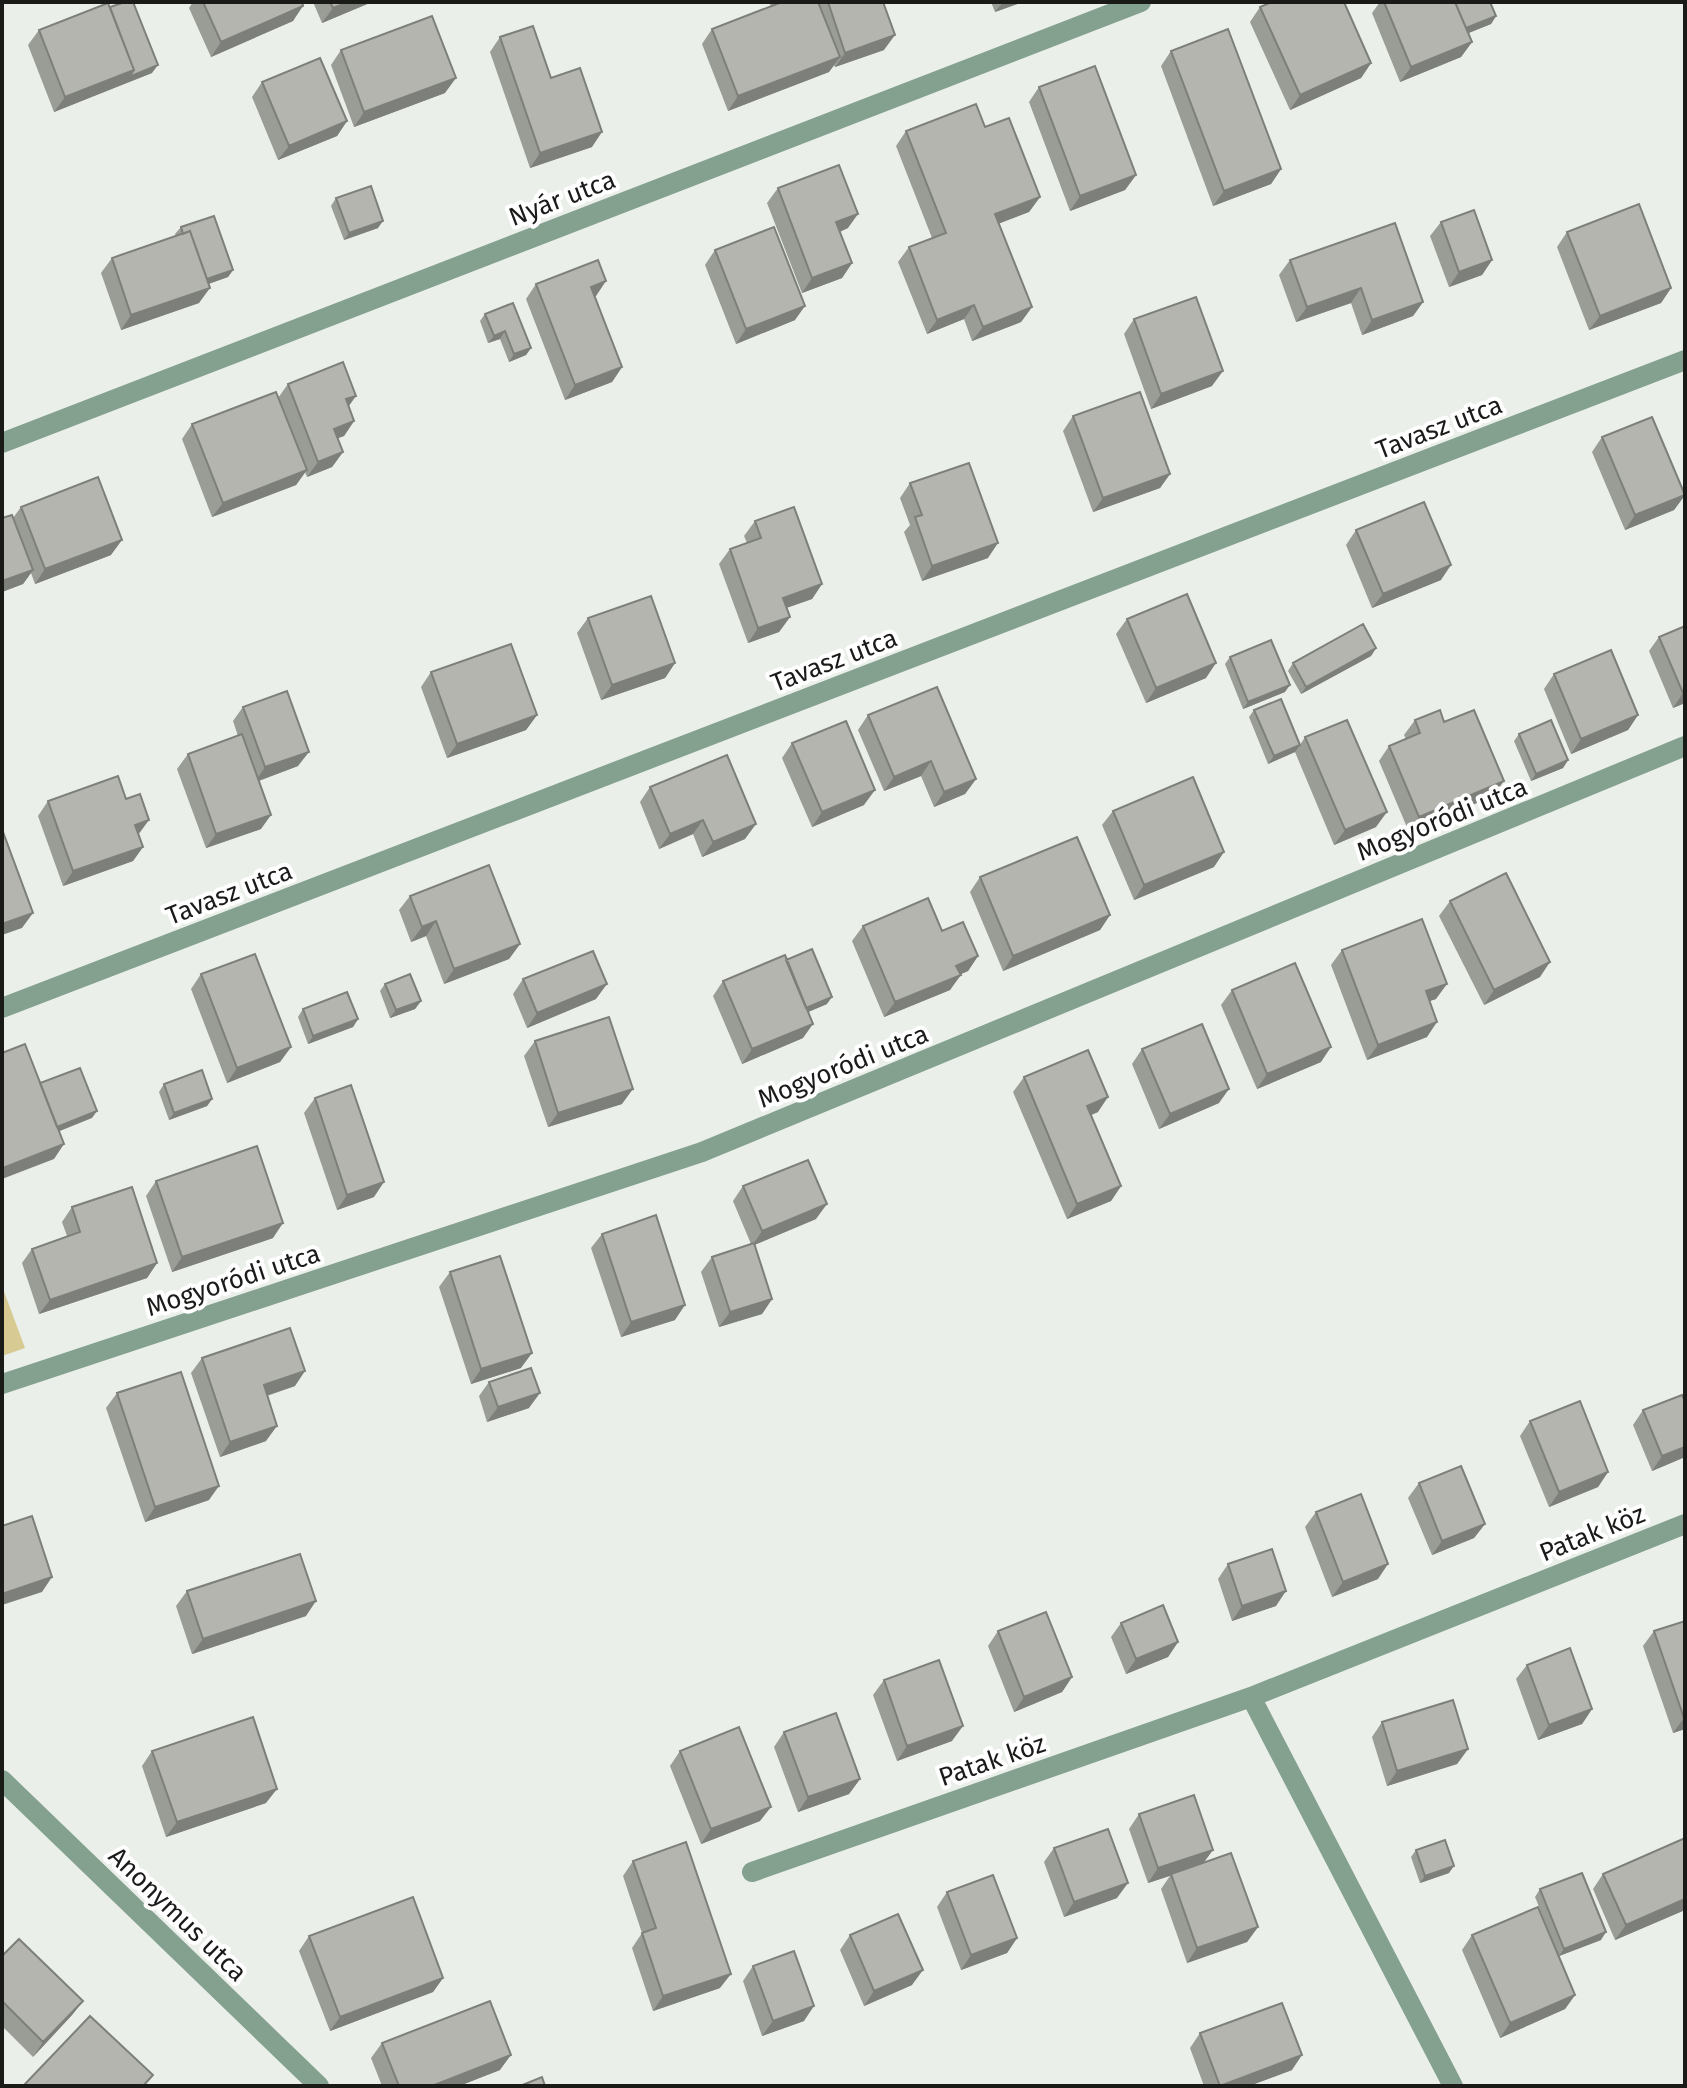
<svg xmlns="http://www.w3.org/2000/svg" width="1687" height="2088" font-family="'Fira Sans',sans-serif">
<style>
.green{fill:#d7ca92}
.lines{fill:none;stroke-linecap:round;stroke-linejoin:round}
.street{stroke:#84a08f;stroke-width:20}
.wall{fill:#9a9c96}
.shaded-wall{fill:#7d7f7a}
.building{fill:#b3b5ae;stroke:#7d7f7a;stroke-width:2}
.labels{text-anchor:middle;stroke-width:8;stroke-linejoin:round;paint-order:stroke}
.street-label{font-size:26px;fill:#1a1b19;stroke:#fff}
</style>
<rect width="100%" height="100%" fill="#eaefe9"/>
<!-- green -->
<path class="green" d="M2 1286 25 1348 2 1356Z"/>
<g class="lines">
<!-- street -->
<path class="street" d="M2 443 1141 2
M2 1008 1685 360
M2 1384 702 1152 1685 746
M1251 1697 1453 2086
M2 1780 319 2086
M752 1872 1251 1697 1685 1524"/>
</g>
<!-- wall -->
<path class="wall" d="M193 2H302L293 21 211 57 189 8Z
M313 2H372L322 23Z
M769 2H883L884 50 835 67 834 65 829 72 728 111 702 44 712 29 771 6Z
M991 2H1023L995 12Z
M1380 2H1490L1496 16 1491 24 1468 33 1472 42 1461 57 1400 82 1372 13Z
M110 7 152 73 54 112 28 45 39 30Z
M1260 7 1371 63 1361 78 1290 110 1250 22Z
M500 37 551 78 592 147 530 168 490 52Z
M341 50 445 93 354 127 331 65Z
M1171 51 1281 169 1271 184 1213 206 1161 66Z
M262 82 347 121 337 136 278 160 252 97Z
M1039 87 1136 175 1125 190 1070 211 1029 102Z
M985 127 1040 197 1029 212 999 223 1032 307 1021 322 972 341 964 319 927 334 898 262 909 247 932 238 896 146 906 131Z
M778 188 848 228 840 232 852 263 842 278 802 293 767 203Z
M336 198 378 228 344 240 331 206Z
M1441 222 1492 260 1482 275 1449 287 1430 236Z
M181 227 233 270 228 277 208 284 199 303 121 330 101 273 112 258 176 236 175 234Z
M1567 232 1671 288 1661 303 1589 330 1557 247Z
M715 250 795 320 736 344 705 265Z
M1290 260 1423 302 1413 316 1362 335 1351 303 1296 322 1279 275Z
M536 284 596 296H595L622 367 612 382 565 400 526 299Z
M485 314 531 348 526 355 509 362 500 339 488 343 480 321Z
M1134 319 1212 386 1151 409 1124 334Z
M288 384 349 407 354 421 344 436 337 438 343 452 332 467 307 477 305 472 296 485 212 517 182 439 192 424 278 398Z
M1073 416 1170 474 1160 488 1093 512 1063 431Z
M1602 437 1685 495 1674 510 1625 530 1592 452Z
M910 483 988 558 922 581 904 532 910 525 900 498Z
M21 507 111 555 35 584 31 573 23 584 2 592V518H13Z
M755 521 822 584 812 599 786 608 790 617 779 632 748 643 719 564 730 549 747 543 744 536Z
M1356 530 1441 580 1372 608 1346 545Z
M588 618 675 663 665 678 601 700 577 633Z
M1127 619 1206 678 1146 703 1116 634Z
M1685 626V703L1673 708 1649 651 1659 637Z
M1376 648 1371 656 1301 694 1288 671 1293 663Z
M1230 657 1285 692 1243 709 1225 664Z
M431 672 537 715 526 730 447 758 421 687Z
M1554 674 1638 715 1628 730 1571 754 1544 689Z
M243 707 298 766 259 781 261 829 206 848 177 769 188 754 238 736 233 721Z
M1254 710 1300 745 1305 737 1376 827 1334 845 1295 752 1268 764 1249 717Z
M868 715 976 779 965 794 934 807 921 776 884 791 858 730Z
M1415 720 1444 722 1493 796 1409 832 1379 761 1389 746 1406 739 1404 735Z
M1519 734 1568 760 1563 768 1531 781 1514 741Z
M792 743 864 805 812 827 782 758Z
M650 787 745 839 702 857 693 834 659 849 640 802Z
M48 801 139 834 143 847 133 861 63 886 38 816Z
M1113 811 1214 867 1134 900 1102 825Z
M980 877 1110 915 1100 930 1003 971 970 892Z
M410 896 520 944 509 959 444 984 426 936 411 942 399 910Z
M1450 901 1540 977 1484 1005 1439 916Z
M863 926 942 931 978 956 968 971 960 974 950 990 884 1017 852 941Z
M1342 950 1436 999 1429 1001 1427 1037 1367 1060 1331 965Z
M786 960 827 1004 808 1012 803 1038 742 1064 713 996 723 981Z
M201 974 291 1047 280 1062 227 1083 191 989Z
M523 979 596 999 527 1028 513 994Z
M385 984 421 1001 415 1009 390 1018 380 991Z
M1232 990 1321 1062 1257 1089 1221 1005Z
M303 1009 358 1019 353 1027 308 1044 298 1017Z
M535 1041 622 1104 548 1127 524 1056Z
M1142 1049 1219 1103 1159 1129 1132 1064Z
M1024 1077 1098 1112 1091 1115 1121 1186 1111 1201 1067 1219 1013 1092Z
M164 1084 212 1099 207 1106 169 1120 159 1092Z
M315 1098 374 1197 337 1210 304 1113Z
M156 1181 273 1238 172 1272 146 1196Z
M743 1186 816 1219 754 1245 772 1299 762 1314 719 1327 701 1272 712 1257 751 1244 733 1201Z
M72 1207 157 1263 147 1278 39 1314 22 1263 32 1249 67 1236 62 1222Z
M602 1234 675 1320 621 1337 591 1248Z
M450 1272 521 1368 471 1384 439 1287Z
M202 1358 295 1386 267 1396 266 1441 220 1457 191 1373Z
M489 1382 529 1408 487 1422 479 1396Z
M117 1393 209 1500 145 1522 106 1408Z
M1643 1410 1685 1457 1652 1471 1633 1425Z
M1530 1421 1608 1472 1598 1487 1549 1507 1520 1436Z
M1419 1483 1485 1524 1474 1538 1432 1555 1408 1498Z
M1316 1512 1378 1579 1332 1597 1305 1527Z
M1228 1564 1276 1606 1232 1621 1218 1579Z
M187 1591 306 1616 192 1654 176 1606Z
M1685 1621V1729L1673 1733 1643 1646 1654 1631Z
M1121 1623 1178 1642 1168 1657 1126 1674 1111 1637Z
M998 1631 1072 1677 1062 1692 1014 1712 988 1646Z
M1527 1665 1592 1709 1582 1724 1538 1740 1516 1679Z
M884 1680 952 1741 897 1761 873 1695Z
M1382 1722 1468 1749 1457 1764 1387 1786 1372 1737Z
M784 1732 860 1779 849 1794 798 1812 774 1747Z
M152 1751 266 1803 166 1837 142 1766Z
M680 1751 760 1821 701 1844 670 1766Z
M1139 1814 1204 1863 1258 1927 1247 1942 1187 1963 1161 1889 1170 1876 1148 1883 1129 1829Z
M1685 1838V1910L1615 1940 1593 1889 1603 1874Z
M1054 1848 1117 1898 1064 1917 1044 1862Z
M1416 1850 1449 1873 1420 1883 1411 1857Z
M633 1861 720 1988 653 2011 632 1948 642 1933 623 1876Z
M1540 1889 1601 1940 1559 1956 1535 1897Z
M947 1892 1017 1938 1007 1953 961 1970 937 1907Z
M850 1935 912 1985 864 2006 840 1950Z
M1472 1935 1575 1995 1565 2009 1500 2038 1462 1950Z
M309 1936 443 1978 433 1992 330 2031 299 1951Z
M2 1956 83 2001 72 2015 33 2057 2 2026Z
M753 1966 804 2021 762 2036 743 1981Z
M1200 2033 1292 2070 1249 2086H1204L1190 2048Z
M382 2043 500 2070 459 2086H382L371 2058Z"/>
<!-- shaded-wall -->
<path class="shaded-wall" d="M348 2H372L322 23 333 8Z
M1003 2H1023L995 12Z
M303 6 293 21 211 57 221 42Z
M1496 16 1491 24 1454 39 1459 31Z
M895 35 884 50 835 67 845 53Z
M1472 42 1461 57 1400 82 1411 67Z
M840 57 829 72 728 111 738 96Z
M1371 63 1361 78 1290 110 1300 95Z
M158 65 152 73 124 84 129 77Z
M134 70 124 84 54 112 65 97Z
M456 78 445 93 354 127 364 112Z
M347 121 337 136 278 160 289 146Z
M602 132 592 147 530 168 540 153Z
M1281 169 1271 184 1213 206 1224 191Z
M1136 175 1125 190 1070 211 1080 196Z
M1040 197 1029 212 985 229 995 214Z
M858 214 848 228 826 237 836 222Z
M383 221 378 228 344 240 349 233Z
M1492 260 1482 275 1449 287 1459 272Z
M852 263 842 278 802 293 812 278Z
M233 270 228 277 194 289 200 282Z
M606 281 596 296 580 301 591 287Z
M210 288 199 303 121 330 131 315Z
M1361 288 1351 303 1296 322 1307 307Z
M1671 288 1661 303 1589 330 1600 316Z
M1423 302 1413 316 1362 335 1372 320Z
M974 305 964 319 927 334 937 320Z
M805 306 795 320 736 344 746 329Z
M1032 307 1021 322 972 341 983 327Z
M505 331 500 339 488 343 494 336Z
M531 348 526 355 509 362 514 354Z
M622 367 612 382 565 400 575 385Z
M1223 371 1212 386 1151 409 1161 394Z
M356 396 346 410V399Z
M354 421 344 436 323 444 334 429Z
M343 452 332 467 307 477 318 462Z
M307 470 296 485 212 517 223 503Z
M1170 474 1160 488 1093 512 1103 498Z
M1685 495 1674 510 1625 530 1635 515Z
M122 540 111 555 35 584 45 569Z
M998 543 988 558 922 581 932 566Z
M1451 565 1441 580 1372 608 1383 594Z
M33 570 23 584 2 592V581Z
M822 584 812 599 772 613 783 598Z
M790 617 779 632 748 643 758 628Z
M1376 648 1371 656 1301 694 1306 687Z
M675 663 665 678 601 700 612 685Z
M1216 663 1206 678 1146 703 1156 688Z
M1290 685 1285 692 1243 709 1248 702Z
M1683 693H1685V703L1673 708Z
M537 715 526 730 447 758 457 744Z
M1638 715 1628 730 1571 754 1581 739Z
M1300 745 1295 752 1268 764 1274 756Z
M309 752 298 766 255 782 265 767Z
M1568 760 1563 768 1531 781 1536 774Z
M931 761 921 776 884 791 894 777Z
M976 779 965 794 934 807 944 792Z
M1504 781 1493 796 1409 832 1419 817Z
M875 790 864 805 812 827 822 812Z
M1387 812 1376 827 1334 845 1345 830Z
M271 815 261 829 206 848 216 834Z
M149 820 138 835 135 825Z
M703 820 693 834 659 849 670 834Z
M756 824 745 839 702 857 713 842Z
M143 847 133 861 63 886 73 871Z
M1224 852 1214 867 1134 900 1144 885Z
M33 913 22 928 2 935V924Z
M1110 915 1100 930 1003 971 1013 956Z
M436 921 426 936 411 942 422 927Z
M520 944 509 959 444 984 454 969Z
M978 956 968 971 946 981 956 966Z
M1550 962 1540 977 1484 1005 1494 990Z
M961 975 950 990 884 1017 895 1002Z
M607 984 596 999 527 1028 537 1013Z
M1447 984 1436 999 1415 1006 1426 991Z
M832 997 827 1004 794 1018 799 1010Z
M421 1001 415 1009 390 1018 396 1010Z
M358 1019 353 1027 308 1044 313 1036Z
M1437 1022 1427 1037 1367 1060 1378 1045Z
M813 1024 803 1038 742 1064 752 1049Z
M291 1047 280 1062 227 1083 237 1068Z
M1331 1047 1321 1062 1257 1089 1267 1074Z
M633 1089 622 1104 548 1127 558 1113Z
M1229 1089 1219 1103 1159 1129 1170 1114Z
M1108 1097 1098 1112 1077 1121 1087 1106Z
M212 1099 207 1106 169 1120 174 1113Z
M97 1111 92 1118 45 1137 50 1129Z
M64 1144 54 1159 2 1179V1170L3 1168Z
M384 1182 374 1197 337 1210 347 1195Z
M1121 1186 1111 1201 1067 1219 1077 1204Z
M827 1204 816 1219 752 1246 762 1231Z
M283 1223 273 1238 172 1272 182 1257Z
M157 1263 147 1278 39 1314 50 1300Z
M772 1299 762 1314 719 1327 730 1312Z
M685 1305 675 1320 621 1337 631 1322Z
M532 1353 521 1368 471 1384 481 1369Z
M305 1371 295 1386 253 1400 264 1385Z
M540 1393 529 1408 487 1422 498 1407Z
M277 1426 266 1441 220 1457 230 1442Z
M1685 1447V1457L1652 1471 1662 1456Z
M1608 1472 1598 1487 1549 1507 1559 1492Z
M219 1486 209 1500 145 1522 155 1507Z
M1485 1524 1474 1538 1432 1555 1442 1541Z
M1388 1564 1378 1579 1332 1597 1343 1582Z
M52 1577 42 1592 2 1605V1594Z
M1286 1591 1276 1606 1232 1621 1242 1606Z
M316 1601 306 1616 192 1654 203 1639Z
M1178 1642 1168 1657 1126 1674 1136 1659Z
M1072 1677 1062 1692 1014 1712 1024 1697Z
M1592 1709 1582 1724 1538 1740 1549 1725Z
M1684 1718H1685V1729L1673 1733Z
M963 1726 952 1741 897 1761 907 1746Z
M1468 1749 1457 1764 1387 1786 1397 1771Z
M860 1779 849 1794 798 1812 808 1797Z
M277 1789 266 1803 166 1837 177 1822Z
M771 1807 760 1821 701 1844 711 1829Z
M1213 1850 1202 1865 1148 1883 1158 1868Z
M1454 1866 1449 1873 1420 1883 1425 1876Z
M1128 1883 1117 1898 1064 1917 1074 1902Z
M1685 1899V1910L1615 1940 1626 1925Z
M1258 1927 1247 1942 1187 1963 1197 1948Z
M1606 1932 1601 1940 1559 1956 1564 1949Z
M1017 1938 1007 1953 961 1970 971 1955Z
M923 1970 912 1985 864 2006 874 1991Z
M731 1974 720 1988 653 2011 663 1996Z
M443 1978 433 1992 330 2031 340 2017Z
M1575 1995 1565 2009 1500 2038 1510 2023Z
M83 2001 72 2015 33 2057 43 2042Z
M814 2006 804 2021 762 2036 773 2021Z
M511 2055 500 2070 459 2086H432Z
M1302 2055 1292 2070 1249 2086H1220Z"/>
<!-- building -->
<path class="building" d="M125 2H133L158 65 129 77 134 70 110 7Z
M203 2H302L303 6 221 42Z
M330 2H348L333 8Z
M782 2H818L840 57 738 96 712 29Z
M828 2H883L895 35 845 53Z
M1272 2H1344L1371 63 1300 95 1260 7Z
M1384 2H1455L1472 42 1411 67Z
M1455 2H1490L1496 16 1466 28Z
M108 3 134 70 65 97 39 30Z
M432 16 456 78 364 112 341 50Z
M533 26 551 78 580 68 602 132 540 153 500 37Z
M1228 29 1281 169 1224 191 1171 51Z
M320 58 347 121 289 146 262 82Z
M1095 66 1136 175 1080 196 1039 87Z
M976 104 985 127 1009 118 1040 197 995 214 1032 307 983 327 974 305 937 320 909 247 946 233 906 131Z
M839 165 858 214 836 222 852 263 812 278 778 188Z
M371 186 383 221 349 233 336 198Z
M1639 204 1671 288 1600 316 1567 232Z
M1474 210 1492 260 1459 272 1441 222Z
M214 216 233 270 207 279 190 231 183 234 181 227Z
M1395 223 1423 302 1372 320 1361 288 1307 307 1290 260Z
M774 227 805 306 746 329 715 250Z
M190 231 210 288 131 315 112 258Z
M598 260 606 281 591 287 622 367 575 385 536 284Z
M1196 297 1223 371 1161 394 1134 319Z
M513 303 531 348 514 354 505 331 494 336 485 314Z
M343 362 356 396 346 399 354 421 334 429 343 452 318 462 288 384Z
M276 392 307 470 223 503 192 424Z
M1140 392 1170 474 1103 498 1073 416Z
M1652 417 1685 495 1635 515 1602 437Z
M969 463 998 543 932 566 915 517 922 515 910 483Z
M98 477 122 540 45 569 21 507Z
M1424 502 1451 565 1383 594 1356 530Z
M794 507 822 584 783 598 790 617 758 628 730 549 761 538 755 521Z
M12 515 33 570 2 581V518Z
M1187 594 1216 663 1156 688 1127 619Z
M651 596 675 663 612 685 588 618Z
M1363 624 1376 648 1306 687 1293 663Z
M1685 626V693H1683L1659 637Z
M1271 640 1290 685 1248 702 1230 657Z
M511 644 537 715 457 744 431 672Z
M1611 650 1638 715 1581 739 1554 674Z
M937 687 976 779 944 792 931 761 894 777 868 715Z
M287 691 309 752 265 767 243 707Z
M1281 699 1300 745 1274 756 1254 710Z
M1440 710 1444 722 1474 710 1504 781 1419 817 1389 746 1420 733 1415 720Z
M1347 720 1387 812 1345 830 1305 737Z
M1551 720 1568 760 1536 774 1519 734Z
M846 721 875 790 822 812 792 743Z
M242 734 271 815 216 834 188 754Z
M727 755 756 824 713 842 703 820 670 834 650 787Z
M118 776 126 799 140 794 149 820 135 825 143 847 73 871 48 801Z
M1193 777 1224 852 1144 885 1113 811Z
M2 832H3L33 913 2 924Z
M1077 837 1110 915 1013 956 980 877Z
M489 865 520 944 454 969 436 921 422 927 410 896Z
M1506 873 1550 962 1494 990 1450 901Z
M928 898 942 931 963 922 978 956 956 966 961 975 895 1002 863 926Z
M1422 919 1447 984 1426 991 1437 1022 1378 1045 1342 950Z
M812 949 832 997 806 1008 786 960Z
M593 951 607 984 537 1013 523 979Z
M255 954 291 1047 237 1068 201 974Z
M785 955 813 1024 752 1049 723 981Z
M1295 963 1331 1047 1267 1074 1232 990Z
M410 974 421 1001 396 1010 385 984Z
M347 992 358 1019 313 1036 303 1009Z
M609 1017 633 1089 558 1113 535 1041Z
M1202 1024 1229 1089 1170 1114 1142 1049Z
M25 1044 64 1144 3 1168 2 1164V1053Z
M1088 1050 1108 1097 1087 1106 1121 1186 1077 1204 1024 1077Z
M80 1068 97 1111 57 1127 40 1083Z
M202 1070 212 1099 174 1113 164 1084Z
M351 1085 384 1182 347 1195 315 1098Z
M257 1146 283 1223 182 1257 156 1181Z
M808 1160 827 1204 762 1231 743 1186Z
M132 1187 157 1263 50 1300 32 1249 80 1232 72 1207Z
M656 1215 685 1305 631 1322 602 1234Z
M754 1243 772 1299 730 1312 712 1257Z
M500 1256 532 1353 481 1369 450 1272Z
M290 1328 305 1371 264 1385 277 1426 230 1442 202 1358Z
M531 1368 540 1393 498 1407 489 1382Z
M181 1372 219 1486 155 1507 117 1393Z
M1682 1395 1685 1401V1447L1662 1456 1643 1410Z
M1580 1401 1608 1472 1559 1492 1530 1421Z
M1461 1466 1485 1524 1442 1541 1419 1483Z
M1361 1494 1388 1564 1343 1582 1316 1512Z
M32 1516 52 1577 2 1594V1526Z
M1272 1549 1286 1591 1242 1606 1228 1564Z
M300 1554 316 1601 203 1639 187 1591Z
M1163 1605 1178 1642 1136 1659 1121 1623Z
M1046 1612 1072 1677 1024 1697 998 1631Z
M1685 1621V1718H1684L1654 1631Z
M1570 1648 1592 1709 1549 1725 1527 1665Z
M939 1660 963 1726 907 1746 884 1680Z
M1453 1700 1468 1749 1397 1771 1382 1722Z
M836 1713 860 1779 808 1797 784 1732Z
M253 1717 277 1789 177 1822 152 1751Z
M739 1727 771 1807 711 1829 680 1751Z
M1194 1795 1213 1850 1158 1868 1139 1814Z
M1108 1829 1128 1883 1074 1902 1054 1848Z
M1685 1838V1899L1626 1925 1603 1874Z
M1445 1840 1454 1866 1425 1876 1416 1850Z
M686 1842 731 1974 663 1996 642 1933 656 1928 633 1861Z
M1231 1853 1258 1927 1197 1948 1171 1874Z
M1582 1873 1606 1932 1564 1949 1540 1889Z
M993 1875 1017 1938 971 1955 947 1892Z
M413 1897 443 1978 340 2017 309 1936Z
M1538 1907 1575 1995 1510 2023 1472 1935Z
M898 1914 923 1970 874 1991 850 1935Z
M19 1939 83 2001 43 2042 2 2001V1956Z
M794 1951 814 2006 773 2021 753 1966Z
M490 2001 511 2055 432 2086H399L382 2043Z
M1282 2003 1302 2055 1220 2086 1200 2033Z
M90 2016 153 2075 143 2086H27L25 2084Z
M542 2077 545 2086H520Z"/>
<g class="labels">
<!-- street labels -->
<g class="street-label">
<text transform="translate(562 198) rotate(-21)" y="9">Nyár utca</text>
<text transform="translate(1439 427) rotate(-21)" y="9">Tavasz utca</text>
<text transform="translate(834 660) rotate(-21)" y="9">Tavasz utca</text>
<text transform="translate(1442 819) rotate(-22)" y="9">Mogyoródi utca</text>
<text transform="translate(229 893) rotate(-21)" y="9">Tavasz utca</text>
<text transform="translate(843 1066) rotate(-22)" y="9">Mogyoródi utca</text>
<text transform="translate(233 1280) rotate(-18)" y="9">Mogyoródi utca</text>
<text transform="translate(1592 1533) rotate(-22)" y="9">Patak köz</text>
<text transform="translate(992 1760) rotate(-19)" y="9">Patak köz</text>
<text transform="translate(178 1914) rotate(44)" y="9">Anonymus utca</text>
</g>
</g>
<!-- border -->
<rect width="1687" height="2088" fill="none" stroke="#1a1b19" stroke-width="8"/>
</svg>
